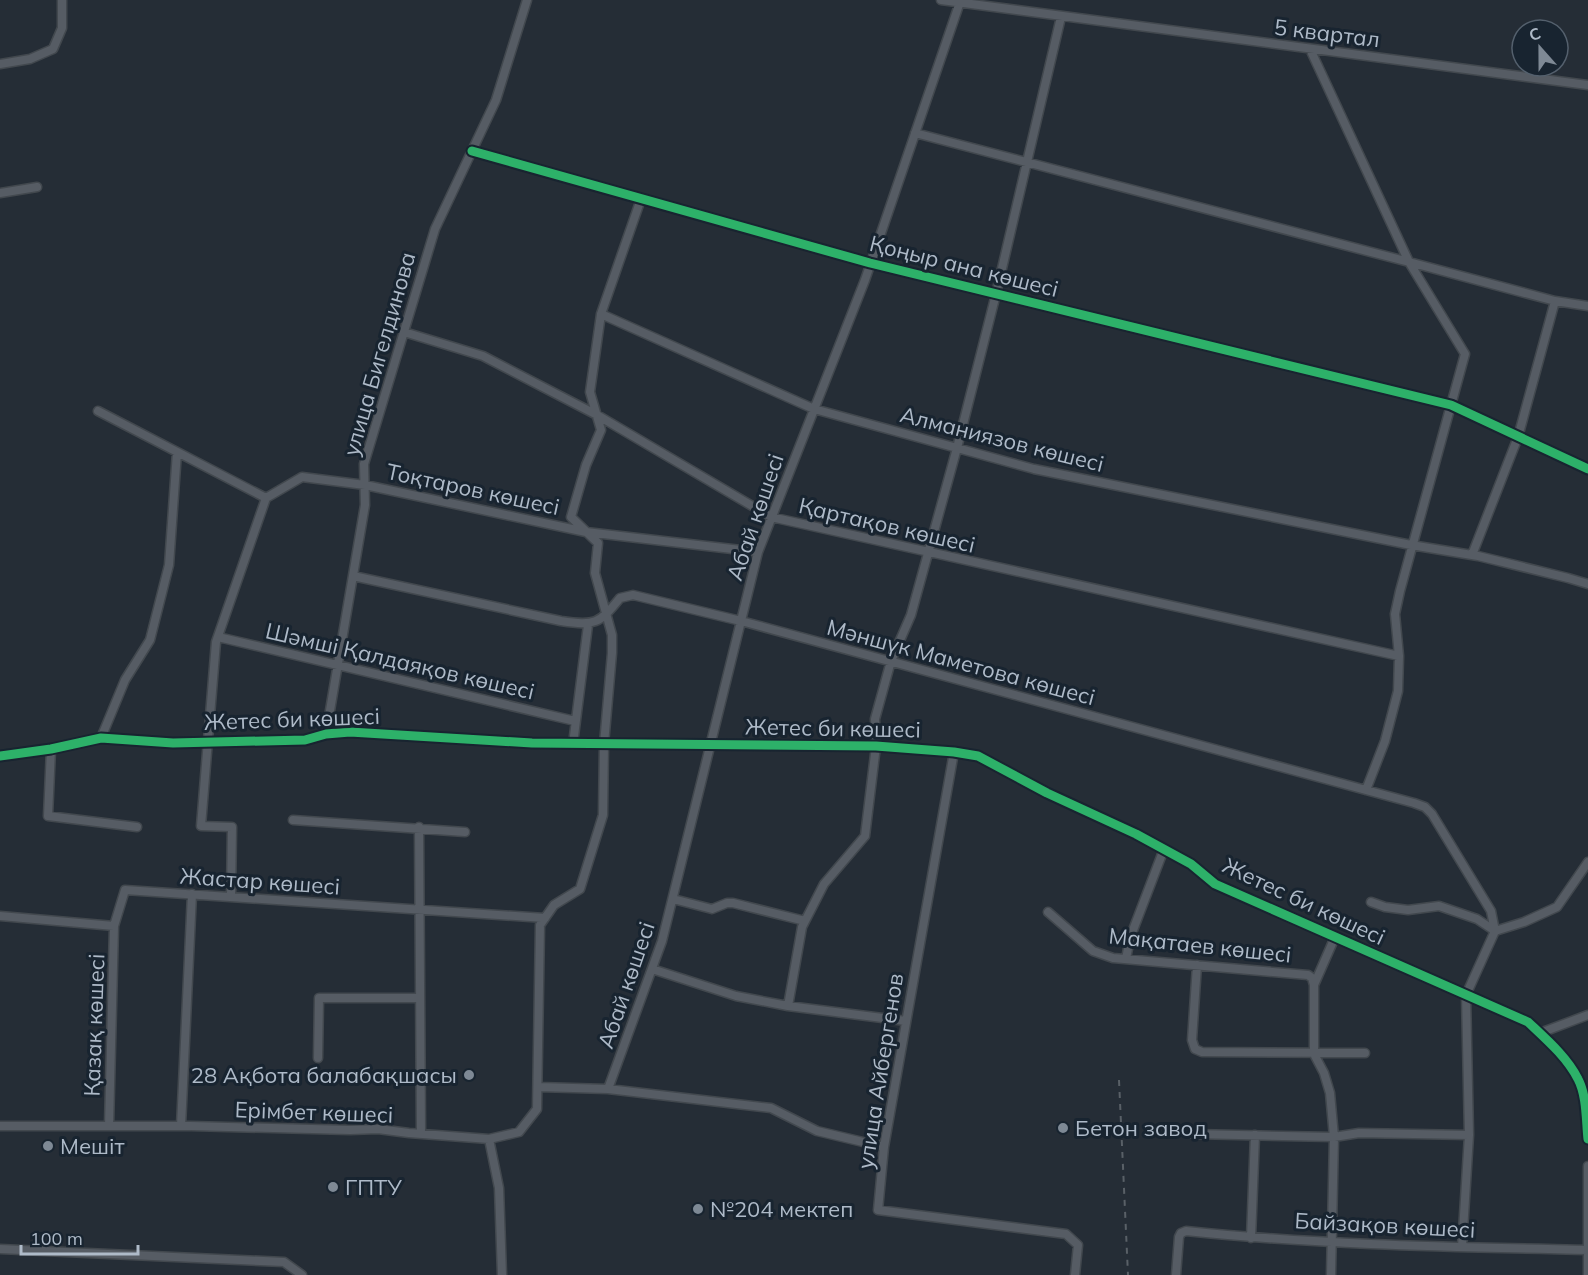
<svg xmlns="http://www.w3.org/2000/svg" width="1588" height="1275" font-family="Mulish,sans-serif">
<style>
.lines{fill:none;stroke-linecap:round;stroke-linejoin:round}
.minor-casing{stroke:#42484e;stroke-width:11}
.minor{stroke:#565c64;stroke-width:8}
.rail{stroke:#596067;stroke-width:2;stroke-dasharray:6 6;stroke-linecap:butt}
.cycleway-casing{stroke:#182430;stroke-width:13}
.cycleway{stroke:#2db169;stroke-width:9}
.poi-dot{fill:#7e8995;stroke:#182430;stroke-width:2}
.labels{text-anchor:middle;stroke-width:6;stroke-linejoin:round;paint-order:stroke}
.street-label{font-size:22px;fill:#aebac8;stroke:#182430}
.poi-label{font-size:22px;fill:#aebac8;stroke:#182430;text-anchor:start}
</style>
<rect width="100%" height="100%" fill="#252d36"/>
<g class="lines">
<defs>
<path id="minor" d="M941 0 1588 85
M0 64 30 59 53 49 62 28V0
M915 133 1409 262 1310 49
M472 151 870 263 1451 405 1588 469
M0 193 37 187
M1409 262 1555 301 1588 306
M601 314 814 409 1034 469 1411 545 1478 556 1568 578 1588 584
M404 332 483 356 597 415 771 517 1399 656
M98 411 266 498 302 477 365 485 586 532 758 552
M1472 555 1518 437 1555 301
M353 576 561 621C595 626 599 624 620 598L633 595 741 621 1414 803 1425 807 1432 814 1491 911 1495 931
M218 637 575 721
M326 734 365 505 364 464 435 229 496 100 527 0
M101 738 125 680 150 640 169 565 177 452
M573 744 588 625
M51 749 48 816 137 827
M954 752 884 1147 878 1210 1066 1234 1078 1245 1075 1275
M0 756 51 749 101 738 173 743 305 740 326 734 350 732 532 743 876 746 954 752 978 756 1047 793 1136 834 1191 864 1215 884 1528 1022C1546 1039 1567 1057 1578 1079 1587 1096 1586 1121 1588 1139
M1366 790 1385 741 1398 691 1399 656 1395 614 1400 591 1465 354 1409 262
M293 820 465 832
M419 827 421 1134
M231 897 232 827 201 826 216 642 266 498
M673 899 712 909 727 903H733L805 921
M1371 902 1385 907 1408 910 1439 906 1477 919 1495 931
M1048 912 1093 951 1113 958 1308 975 1312 978 1314 985V1054L1324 1073 1330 1093 1334 1137 1331 1275
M0 916 114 926 125 890 545 918
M1495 931 1524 922 1557 907 1588 862
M1126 959 1130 938 1164 849
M1197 965 1192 1040 1195 1049 1202 1052 1365 1053
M652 969 736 996 788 1006 906 1021
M1314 985 1335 937
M788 1006 802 927 824 884 865 836 876 746 875 719 891 661 911 615 957 448 996 294 1061 17
M1540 1033 1588 1015
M318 1058 319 998H420
M538 1087 608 1089 771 1108 817 1131 884 1147
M608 1089 662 941 758 552 865 280 960 2
M0 1126H191L350 1130 378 1129 409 1133 489 1139 499 1188 502 1275
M109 1126 114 926
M181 1126 192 894
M1193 1134 1334 1137 1359 1133 1469 1135
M489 1139 519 1132 537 1109 540 925 554 905 580 889 603 815 604 744 612 653V635L595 573 598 543 571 517 586 465 601 430 590 392 601 314 641 199
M1251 1238 1255 1135
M1462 1247 1469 1135 1466 995 1495 931
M0 1249 284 1262 302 1275
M1176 1275 1179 1237 1181 1233 1186 1231C1319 1245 1454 1247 1588 1250
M1588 1275V1166"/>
</defs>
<!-- minor casing -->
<use href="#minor" class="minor-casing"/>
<!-- minor -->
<use href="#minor" class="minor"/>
<!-- rail -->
<path class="rail" d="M1119 1080 1128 1275"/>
<defs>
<path id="cycleway" d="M472 151 870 263 1451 405 1588 469
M0 756 51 749 101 738 173 743 305 740 326 734 350 732 532 743 876 746 954 752 978 756 1047 793 1136 834 1191 864 1215 884 1528 1022C1546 1039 1567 1057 1578 1079 1587 1096 1586 1121 1588 1139"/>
</defs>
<!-- cycleway casing -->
<use href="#cycleway" class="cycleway-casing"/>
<!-- cycleway -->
<use href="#cycleway" class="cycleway"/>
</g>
<!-- markers -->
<g class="poi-dot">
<circle cx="469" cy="1075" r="6"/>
<circle cx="1063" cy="1128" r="6"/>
<circle cx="48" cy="1146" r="6"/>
<circle cx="333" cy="1187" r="6"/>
<circle cx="698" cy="1209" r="6"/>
</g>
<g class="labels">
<!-- street labels -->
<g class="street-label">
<text transform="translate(1327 33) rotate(7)" y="8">5 квартал</text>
<text transform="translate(964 266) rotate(14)" y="8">Қоңыр ана көшесі</text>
<text transform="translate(379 354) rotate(-74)" y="8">улица Бигелдинова</text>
<text transform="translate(1002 439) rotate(14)" y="8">Алманиязов көшесі</text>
<text transform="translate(473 489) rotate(12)" y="8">Тоқтаров көшесі</text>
<text transform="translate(755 517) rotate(-71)" y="8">Абай көшесі</text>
<text transform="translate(887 525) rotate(13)" y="8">Қартақов көшесі</text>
<text transform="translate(400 661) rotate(13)" y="8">Шәмші Қалдаяқов көшесі</text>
<text transform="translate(961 662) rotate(15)" y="8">Мәншүк Маметова көшесі</text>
<text transform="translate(292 719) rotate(-2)" y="8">Жетес би көшесі</text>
<text transform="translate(833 728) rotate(1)" y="8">Жетес би көшесі</text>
<text transform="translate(260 881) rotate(4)" y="8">Жастар көшесі</text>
<text transform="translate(1304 901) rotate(25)" y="8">Жетес би көшесі</text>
<text transform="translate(1200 945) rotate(6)" y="8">Мақатаев көшесі</text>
<text transform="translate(626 985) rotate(-71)" y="8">Абай көшесі</text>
<text transform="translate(94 1025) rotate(-88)" y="8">Қазақ көшесі</text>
<text transform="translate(880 1071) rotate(-81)" y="8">улица Айбергенов</text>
<text transform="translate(314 1112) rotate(2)" y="8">Ерімбет көшесі</text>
<text transform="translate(1385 1225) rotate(3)" y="8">Байзақов көшесі</text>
</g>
<!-- poi labels -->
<g class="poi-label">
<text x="457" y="1083" text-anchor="end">28 Ақбота балабақшасы</text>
<text x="1075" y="1136">Бетон завод</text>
<text x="60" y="1154">Мешіт</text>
<text x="345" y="1195">ГПТУ</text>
<text x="710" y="1217">№204 мектеп</text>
</g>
</g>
<!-- north arrow -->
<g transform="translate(1540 48) rotate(339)"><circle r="28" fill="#182430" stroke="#54606d" stroke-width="1.5"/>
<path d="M0-4.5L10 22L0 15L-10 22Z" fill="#7e8995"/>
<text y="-9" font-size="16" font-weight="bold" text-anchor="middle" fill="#aebac8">С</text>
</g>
<!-- scale -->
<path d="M21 1245v9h117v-9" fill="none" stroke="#aebac8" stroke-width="3"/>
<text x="30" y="1245" font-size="18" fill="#aebac8" stroke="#182430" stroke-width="4.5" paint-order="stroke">100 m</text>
</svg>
